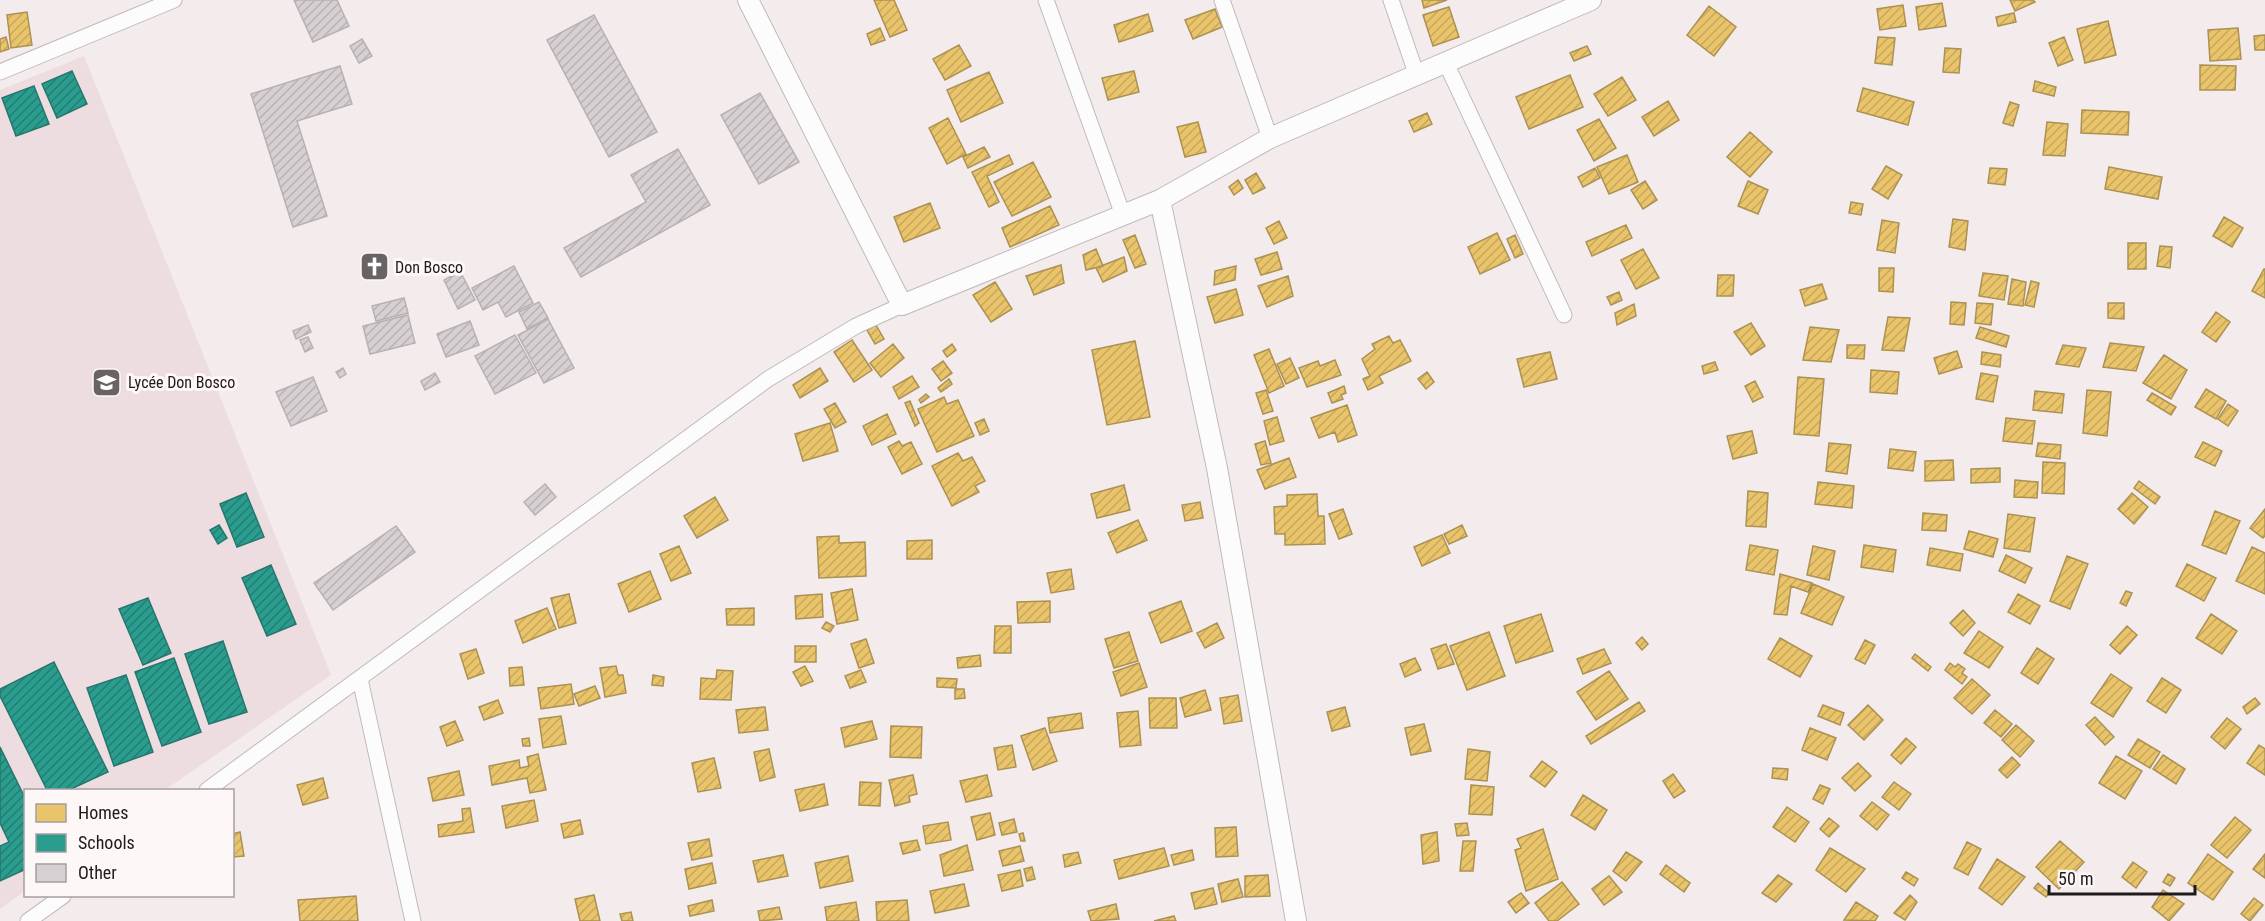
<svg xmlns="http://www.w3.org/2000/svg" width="2265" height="921" font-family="'Roboto Condensed',sans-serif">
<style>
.built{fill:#eddce0}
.homes{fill:url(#homes-hatch);stroke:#ac9152;stroke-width:1.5}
.schools{fill:url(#schools-hatch);stroke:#27766c;stroke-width:1.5}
.building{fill:url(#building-hatch);stroke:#b8b1b2;stroke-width:1.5}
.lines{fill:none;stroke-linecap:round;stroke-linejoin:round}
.minor-casing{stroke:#c0b9ba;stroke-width:17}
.tertiary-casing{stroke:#c0b9ba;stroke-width:22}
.minor{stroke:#fdfcfc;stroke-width:15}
.tertiary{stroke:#fdfcfc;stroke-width:20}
.labels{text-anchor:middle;stroke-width:6;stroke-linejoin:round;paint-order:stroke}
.poi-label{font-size:16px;fill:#1f1a1b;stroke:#fef7f8;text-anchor:start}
</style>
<defs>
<pattern id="homes-hatch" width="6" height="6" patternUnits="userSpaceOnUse" patternTransform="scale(1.5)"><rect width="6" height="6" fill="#e9c46a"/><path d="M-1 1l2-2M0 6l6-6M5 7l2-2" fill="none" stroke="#c7a85b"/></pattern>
<pattern id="schools-hatch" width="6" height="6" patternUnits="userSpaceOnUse" patternTransform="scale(1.5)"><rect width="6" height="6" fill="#2a9d8f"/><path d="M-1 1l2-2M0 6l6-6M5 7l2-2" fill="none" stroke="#237f74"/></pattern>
<pattern id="building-hatch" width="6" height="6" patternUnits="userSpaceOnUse" patternTransform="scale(1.5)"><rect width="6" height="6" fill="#d7d0d2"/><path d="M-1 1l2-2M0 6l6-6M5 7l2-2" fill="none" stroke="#b8b2b4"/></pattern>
</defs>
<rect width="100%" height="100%" fill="#f4ebed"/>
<!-- built -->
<path class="built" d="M84 56 331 675 165 790H26L25 891 0 909V90Z"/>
<!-- homes -->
<path class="homes" d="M874 0H894L907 30 890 37Z
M1422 0H1447L1424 8Z
M2010 0H2033L2035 2 2015 11Z
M1942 3 1946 26 1919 30 1916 7Z
M1903 5 1906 26 1880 30 1877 9Z
M1709 6 1736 27 1714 56 1687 35Z
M1449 7 1459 37 1433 46 1423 15Z
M1215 9 1222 27 1193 39 1185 20Z
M27 12 32 45 11 48 7 15Z
M2014 13 2016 22 1998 26 1996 17Z
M1148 14 1153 31 1119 42 1114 25Z
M2108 21 2116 55 2085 63 2077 29Z
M880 28 885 40 871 45 867 34Z
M2238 28 2241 59 2210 61 2208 30Z
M2265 35V50H2255L2254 36Z
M6 37 9 49 0 52V39Z
M1878 37 1895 38 1892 65 1875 63Z
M2064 37 2073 60 2058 66 2049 43Z
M959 45 971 66 945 80 933 59Z
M1587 46 1591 54 1574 61 1570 53Z
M1945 48 1961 49 1959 73 1943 72Z
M2200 65 2236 66 2235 90H2200Z
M1134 71 1139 92 1108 100 1102 78Z
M989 72 1003 103 961 122 947 90Z
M1570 75 1583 107 1529 129 1516 97Z
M1622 77 1636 100 1608 116 1594 94Z
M2035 81 2056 87 2054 96 2033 91Z
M1863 88 1914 102 1908 125 1857 111Z
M1668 101 1679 120 1654 136 1642 117Z
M2010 102 2019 105 2013 126 2003 123Z
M2082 110 2129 112 2128 135 2081 133Z
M1427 113 1432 124 1414 132 1409 121Z
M948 118 966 154 947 164 929 128Z
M1599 119 1616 148 1594 161 1577 130Z
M1198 122 1206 152 1185 157 1177 127Z
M2047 122 2068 124 2065 156 2043 155Z
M1750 132 1772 152 1750 177 1727 157Z
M984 147 990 157 968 168 963 157Z
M1009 155 1013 164 987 176 999 202 989 207 972 172Z
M1627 155 1638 182 1609 194 1597 167Z
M1033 162 1051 197 1012 216 994 182Z
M1886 166 1902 175 1888 199 1872 189Z
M2109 167 2162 177 2158 199 2105 189Z
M1595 168 1600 178 1583 187 1578 177Z
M1990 168 2007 169 2005 185 1988 183Z
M1256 173 1265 188 1253 194 1245 180Z
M1238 180 1243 188 1234 195 1229 187Z
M1645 181 1657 200 1643 209 1631 190Z
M1748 181 1768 190 1758 214 1738 206Z
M1851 202 1863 204 1861 215 1849 213Z
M930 203 940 228 904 242 894 217Z
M1050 206 1059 225 1010 247 1002 228Z
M2224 217 2243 228 2232 247 2213 236Z
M1953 219 1968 221 1965 250 1949 247Z
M1882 220 1899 223 1895 253 1877 250Z
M1279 221 1287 238 1274 244 1266 228Z
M1626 225 1632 238 1592 256 1586 242Z
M1497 233 1510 260 1480 274 1468 247Z
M1135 235 1146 264 1135 268 1123 240Z
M1515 235 1523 254 1515 258 1507 239Z
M2128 243H2146V269H2128Z
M2160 246 2172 247 2170 268 2157 266Z
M1096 249 1103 266 1086 270 1083 255Z
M1643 249 1659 278 1636 289 1621 260Z
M1277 252 1282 269 1261 275 1255 259Z
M1124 257 1127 271 1103 282 1096 268Z
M1061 265 1064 283 1034 295 1026 276Z
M1236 266 1235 280 1214 285 1215 271Z
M1879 268H1894L1893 292 1879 291Z
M2264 269H2265V298L2252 291Z
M1983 273 2008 276 2004 300 1979 296Z
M1718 275H1734L1733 296H1717Z
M1288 276 1293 296 1267 307 1258 286Z
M2012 279 2026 282 2023 306 2008 304Z
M2031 281 2039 283 2034 307 2025 305Z
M995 282 1012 309 991 322 973 295Z
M1822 284 1827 299 1805 306 1800 290Z
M1236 289 1243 315 1215 323 1207 297Z
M1619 292 1622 300 1611 305 1607 297Z
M1951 302 1966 303 1964 325 1950 324Z
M1977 303 1993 304 1991 325 1975 323Z
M2108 303H2124V319L2108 318Z
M1634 304 1636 316 1617 325 1615 313Z
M2216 312 2230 322 2216 342 2202 332Z
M1888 317 1910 318 1904 351 1882 350Z
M1751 323 1765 346 1751 355 1734 332Z
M876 325 884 339 875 344 867 330Z
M1810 327 1839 330 1831 362 1803 360Z
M1980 327 2009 336 2006 347 1976 338Z
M1389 336 1393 343 1400 340 1411 361 1379 376 1383 383 1368 390 1363 379 1370 376 1362 359 1375 349 1372 344Z
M852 340 872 370 854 382 834 352Z
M1135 341 1150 417 1107 425 1092 350Z
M2110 343 2144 347 2136 371 2103 367Z
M893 344 904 358 881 377 870 363Z
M952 344 956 350 947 357 943 351Z
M1847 345H1865L1864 359 1847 358Z
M2063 345 2086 348 2079 367 2056 364Z
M1269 349 1284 386 1269 393 1254 355Z
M1957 351 1962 367 1939 374 1934 358Z
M1550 352 1557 379 1524 387 1517 359Z
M1982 352 2001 355 2000 367 1981 364Z
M2164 355 2187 370 2171 399 2143 383Z
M1290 358 1299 378 1286 384 1277 364Z
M1335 360 1341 375 1307 387 1299 368 1318 361 1320 366Z
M943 361 952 373 941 381 932 369Z
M1715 362 1718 370 1704 374 1702 366Z
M820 368 828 381 800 398 793 385Z
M1871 370 1899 372 1897 394 1870 392Z
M1427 372 1434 382 1426 389 1418 379Z
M1981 373 1998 376 1993 402 1976 399Z
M912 376 919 387 899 399 893 387Z
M1798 377 1824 379 1819 436 1794 434Z
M949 379 952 384 941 392 938 388Z
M1755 381 1763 397 1753 402 1745 386Z
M1344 386 1346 393 1341 395 1343 399 1332 403 1328 393Z
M2206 389 2226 401 2216 419 2195 407Z
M1266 390 1273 411 1263 414 1256 393Z
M2087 390 2111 392 2107 436 2083 433Z
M2035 391 2064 394 2062 413 2033 410Z
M2152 393 2176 407 2171 415 2147 400Z
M926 394 929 397 921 403 919 400Z
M944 397 947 404 958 400 974 436 937 452 918 409Z
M910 401 919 423 915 426 905 403Z
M835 403 846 422 835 428 824 409Z
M2228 404 2238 411 2228 426 2218 419Z
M1347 405 1357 435 1338 442 1335 432 1319 438 1311 418Z
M887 414 896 434 872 445 863 426Z
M1277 417 1284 441 1270 445 1264 421Z
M2006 418 2035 421 2032 444 2003 441Z
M984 419 989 431 980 435 975 423Z
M830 423 838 451 803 461 795 434Z
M1752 431 1757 453 1733 459 1727 436Z
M899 441 902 446 911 442 922 464 902 474 888 447Z
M1265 441 1271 463 1261 465 1255 444Z
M2203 442 2222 451 2215 466 2195 457Z
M1829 443 1851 445 1847 474 1826 471Z
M2038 443 2061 445 2060 459 2036 456Z
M1890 449 1916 452 1913 471 1888 468Z
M958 453 963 461 972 457 985 481 975 486 979 492 952 506 932 466Z
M1289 458 1296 477 1265 489 1257 470Z
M1953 460 1954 480 1925 481V461Z
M2043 462 2065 463 2064 494 2042 493Z
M2000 468V482L1971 483V469Z
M2015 480 2038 482 2037 498 2014 497Z
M2139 481 2160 497 2155 504 2134 488Z
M1818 482 1854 486 1852 508 1815 504Z
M1124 485 1130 510 1097 518 1091 494Z
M1748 491 1768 493 1766 527 1746 526Z
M2132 493 2148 507 2134 524 2118 509Z
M1317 494 1318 516H1324L1325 544 1285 545V534H1275L1274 507 1287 506V495Z
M715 497 728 520 697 538 684 516Z
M1200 502 1203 518 1185 521 1182 505Z
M1343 509 1352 534 1339 539 1329 514Z
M2265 509V536L2263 538 2250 528Z
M2215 511 2240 521 2226 554 2202 545Z
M1923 513 1947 515 1946 531 1922 530Z
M2008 514 2035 518 2030 552 2004 548Z
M1138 520 1147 540 1117 553 1108 533Z
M1462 525 1467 536 1449 544 1444 534Z
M1969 531 1998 539 1993 557 1964 549Z
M1442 535 1450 553 1422 566 1414 547Z
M839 536V543L865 542 866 576 819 578 817 537Z
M932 540V559H907V541Z
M1750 545 1778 550 1774 575 1746 570Z
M1864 545 1896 550 1893 572 1861 567Z
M679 546 691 573 671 581 660 554Z
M1813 546 1835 551 1829 580 1807 575Z
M2252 547 2265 553V594L2236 581Z
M1930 548 1963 554 1960 571 1927 565Z
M2006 555 2032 568 2025 583 1999 571Z
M2067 556 2088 564 2070 609 2050 601Z
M2187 564 2216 578 2204 601 2176 586Z
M1071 569 1074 589 1051 593 1047 573Z
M650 571 661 599 629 612 618 584Z
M1780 574 1812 583 1808 592 1791 586 1787 615 1774 614Z
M1813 584 1844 597 1832 625 1801 613Z
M852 589 858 620 837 624 831 593Z
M2126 591 2132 593 2126 606 2120 603Z
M569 594 576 623 559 628 551 598Z
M822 594 823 617 796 619 795 596Z
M2018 594 2040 606 2030 624 2008 612Z
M1050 601V622L1018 623 1017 602Z
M1181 601 1192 631 1161 643 1149 613Z
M547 608 556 629 523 643 515 621Z
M754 608V625H727L726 609Z
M1963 610 1975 623 1963 636 1950 623Z
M1541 614 1553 651 1516 663 1504 626Z
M2211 614 2237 631 2222 654 2196 638Z
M826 622 834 626 830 632 822 628Z
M1217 623 1224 638 1205 648 1197 633Z
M995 626H1011V653H994Z
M2127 626 2137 635 2120 654 2110 645Z
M1979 631 2003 647 1989 668 1964 653Z
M1129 632 1138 661 1114 668 1105 639Z
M1489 632 1505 676 1467 690 1450 646Z
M1642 637 1648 644 1642 650 1636 643Z
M1780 638 1812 656 1800 677 1768 659Z
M866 639 874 663 859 668 851 644Z
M1865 640 1875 645 1865 664 1855 659Z
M1446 644 1454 664 1438 669 1431 649Z
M795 646H816V662H795Z
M2037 648 2054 659 2038 684 2021 673Z
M476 649 484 673 468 679 460 654Z
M1604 649 1611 663 1583 674 1577 659Z
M1915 654 1931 667 1928 671 1912 658Z
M980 655 981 666 958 668 957 658Z
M1415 658 1421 670 1405 677 1400 664Z
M1139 663 1147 687 1121 696 1113 672Z
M1950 663 1955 667 1958 664 1965 669 1962 673 1967 677 1962 684 1945 670Z
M616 666 618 675H623L626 693 605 697 600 668Z
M805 666 813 681 801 686 793 672Z
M522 667 524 685 510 686 509 668Z
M717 670 733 671 731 700 700 699 701 678 716 679Z
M861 670 866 682 850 688 845 676Z
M1609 671 1628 699 1596 720 1577 692Z
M2111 674 2132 688 2113 717 2091 703Z
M653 675 664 677 663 686 652 685Z
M937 678 957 679 956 688 937 687Z
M2162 678 2181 690 2166 713 2147 701Z
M1972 679 1990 695 1972 714 1954 698Z
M571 684 574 704 541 709 538 688Z
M595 686 600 698 579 706 574 694Z
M955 689H964L965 698 955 699Z
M1205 690 1211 710 1185 717 1180 698Z
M1238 695 1242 721 1224 724 1220 698Z
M1149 698H1176L1177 728H1150Z
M2255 698 2260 704 2247 714 2243 707Z
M498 700 503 713 484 720 479 707Z
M1639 702 1645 711 1591 744 1586 736Z
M1823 705 1844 713 1840 725 1818 716Z
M1868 705 1883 720 1864 740 1848 725Z
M765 707 768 730 739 733 736 710Z
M1345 707 1350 726 1332 731 1327 712Z
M1995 710 2012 724 2001 737 1984 723Z
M1138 711 1141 745 1120 747 1117 713Z
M1081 713 1083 728 1050 733 1048 718Z
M561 716 566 744 543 748 539 719Z
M2095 717 2114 737 2105 745 2086 725Z
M2227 718 2241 729 2225 749 2211 737Z
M455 721 463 740 447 746 440 727Z
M872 721 877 739 845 747 841 728Z
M1424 724 1431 751 1411 755 1405 728Z
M2016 725 2034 741 2020 757 2002 740Z
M891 726 922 727 921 758 890 757Z
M1045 728 1057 761 1033 770 1021 736Z
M1810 728 1836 738 1827 760 1802 750Z
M529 738 530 746H523L522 739Z
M1906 738 1916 747 1901 764 1891 755Z
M2138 739 2160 752 2150 768 2128 755Z
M1012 745 1016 767 998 770 994 748Z
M2259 745 2265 749V775L2247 763Z
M769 749 775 777 760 781 754 752Z
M1468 749 1490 752 1487 781 1465 779Z
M538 754 546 790 530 793 527 778 492 785 489 766 519 760 520 768 529 766 527 757Z
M2163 755 2185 769 2176 784 2153 769Z
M2116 756 2142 771 2125 799 2099 783Z
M2012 757 2020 765 2007 778 1999 770Z
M714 758 721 788 698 792 692 763Z
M1542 761 1557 772 1545 787 1530 776Z
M1858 763 1871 776 1855 791 1842 778Z
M1773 768 1788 769 1787 780 1772 778Z
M459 771 464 795 433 801 428 778Z
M1673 774 1685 791 1674 798 1663 781Z
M913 775 917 794 909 796 910 802 895 806 889 780Z
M987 775 992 796 966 802 960 781Z
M323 778 328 798 303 805 297 785Z
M860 782 881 783 880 806 859 805Z
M1894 782 1911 794 1899 810 1882 797Z
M824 784 828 805 800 811 795 790Z
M1471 785 1494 787 1492 815 1469 814Z
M1820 785 1830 789 1823 804 1813 799Z
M1583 795 1607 810 1595 830 1571 815Z
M534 800 538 821 506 828 502 806Z
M1872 802 1889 815 1877 830 1860 816Z
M1787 807 1809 822 1795 842 1773 827Z
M470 808 474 832 439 837 438 825 463 821 462 809Z
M990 813 995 835 977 840 971 817Z
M2235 817 2251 830 2227 858 2211 845Z
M1829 818 1839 826 1829 837 1820 829Z
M1014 819 1017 832 1002 835 999 823Z
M580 820 583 834 564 838 561 824Z
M948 822 951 840 926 844 923 826Z
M1467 823 1469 835 1457 836 1455 824Z
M1236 827 1238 856 1216 857 1215 828Z
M1543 829 1558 879 1526 891 1515 850 1521 848 1517 839Z
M240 832 244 856 232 857V834Z
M1437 832 1439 861 1423 864 1421 835Z
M1023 833 1025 841H1021L1019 834Z
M709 839 712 856 692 860 688 843Z
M917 840 920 850 903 854 900 843Z
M1463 841H1476L1473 871H1460Z
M2060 841 2084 862 2059 889 2036 867Z
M1967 842 1981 849 1968 875 1954 868Z
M967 845 973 870 944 876 940 855Z
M1020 846 1024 861 1003 866 999 851Z
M1164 848 1169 866 1119 879 1114 860Z
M1830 848 1865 869 1846 892 1816 870Z
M1192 850 1194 860 1174 865 1171 855Z
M1078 852 1081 863 1065 867 1063 855Z
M1626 852 1642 862 1626 881 1613 871Z
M2208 854 2233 872 2213 900 2188 883Z
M2265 854V878L2253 869Z
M783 855 788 876 758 882 753 861Z
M848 856 853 881 820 888 815 863Z
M1997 859 2025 877 2002 905 1979 888Z
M2133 862 2147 872 2136 888 2122 877Z
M712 863 716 883 689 889 685 869Z
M1666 865 1690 883 1684 892 1660 874Z
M1032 867 1035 879 1027 881 1024 869Z
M1020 870 1023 886 1002 891 998 875Z
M1906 872 1918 879 1914 886 1902 878Z
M2168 874 2175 878 2170 886 2163 882Z
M1268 875 1270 896 1245 897V876Z
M1778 875 1792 884 1776 902 1762 893Z
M1609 876 1622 892 1604 905 1592 889Z
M1238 879 1243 897 1222 902 1218 884Z
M1562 882 1579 904 1557 921H1549L1535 903Z
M2038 883 2049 893 2046 897 2034 888Z
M964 884 969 906 935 913 930 891Z
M1213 888 1217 904 1195 909 1191 893Z
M2163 890 2184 904 2169 921 2152 907Z
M1521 893 1529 903 1516 913 1508 902Z
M594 895 600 921H580L575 899Z
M1910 895 1917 902 1905 920 1894 913Z
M356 896 358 921H300L298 900Z
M2254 898 2263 905 2250 921 2241 914Z
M712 900 714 911 690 916 688 906Z
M907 900 909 921H877L876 902Z
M856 902 859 921H827L825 907Z
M1856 902 1878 916 1875 921 1844 920Z
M1116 904 1119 919 1091 921 1088 911Z
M779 907 782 919 760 921 758 911Z
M631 912 633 921H622L620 914Z
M1174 916 1176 921H1154Z"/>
<!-- schools -->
<path class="schools" d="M72 71 87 104 57 118 42 84Z
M34 86 49 124 16 136 2 98Z
M246 493 264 537 237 547 220 504Z
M219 525 227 538 218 544 210 530Z
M271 565 296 624 267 636 242 578Z
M148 598 171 653 143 665 119 609Z
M223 641 247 712 209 724 185 654Z
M174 658 201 732 162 746 135 672Z
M54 662 108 772 69 790H47L0 696V689Z
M126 675 153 752 114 766 87 688Z
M0 747 26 800V869L0 881V846L9 842 0 823Z"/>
<!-- building -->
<path class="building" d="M294 0H337L349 26 313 42Z
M594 15 657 132 609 157 547 40Z
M362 39 372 56 359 63 350 46Z
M340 66 352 104 297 121 327 216 293 227 251 94Z
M760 93 799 162 759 184 721 115Z
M678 149 710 205 581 277 564 248 646 202 631 175Z
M514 266 533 303 506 317 498 302 483 310 472 288Z
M460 271 475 300 458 309 444 280Z
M404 298 408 313 376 321 372 306Z
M539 302 548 318 527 329 519 312Z
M408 315 415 343 370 354 363 326Z
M548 319 574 368 544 383 518 335Z
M470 321 479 345 446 357 437 334Z
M308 325 311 332 296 339 293 331Z
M515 335 536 373 495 394 475 356Z
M308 337 313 348 305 352 300 340Z
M343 368 346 374 340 378 336 372Z
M435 373 440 382 425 390 421 381Z
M313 377 327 411 291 426 276 392Z
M545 484 556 497 535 515 524 502Z
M396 526 415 552 333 610 314 583Z"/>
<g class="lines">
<defs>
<path id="minor" d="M1046 0 1123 215
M1222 0 1270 138
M1391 0 1416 73
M1445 61 1564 315
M0 72 174 0
M360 679 413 921
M207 790 768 379 856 326 902 305
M28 921 63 896"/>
<path id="tertiary" d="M748 0 902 305 1160 200 1270 138 1591 0
M1160 200 1217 468 1296 921"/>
</defs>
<!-- minor casing -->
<use href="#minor" class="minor-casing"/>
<!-- tertiary casing -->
<use href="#tertiary" class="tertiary-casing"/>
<!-- minor -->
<use href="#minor" class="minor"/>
<!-- tertiary -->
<use href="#tertiary" class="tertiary"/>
</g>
<!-- icons -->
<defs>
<symbol id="church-square" viewBox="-11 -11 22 22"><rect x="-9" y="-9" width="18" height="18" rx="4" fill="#6a6364" stroke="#fef7f8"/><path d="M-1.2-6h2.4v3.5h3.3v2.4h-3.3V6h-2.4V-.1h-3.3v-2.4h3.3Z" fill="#fff"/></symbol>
<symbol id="school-square" viewBox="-11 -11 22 22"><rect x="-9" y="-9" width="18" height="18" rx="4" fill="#6a6364" stroke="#fef7f8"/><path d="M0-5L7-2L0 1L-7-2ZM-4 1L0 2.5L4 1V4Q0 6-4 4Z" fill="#fff"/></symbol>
</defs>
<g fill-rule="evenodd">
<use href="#church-square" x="358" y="250" width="33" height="33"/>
<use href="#school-square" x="90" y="366" width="33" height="33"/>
</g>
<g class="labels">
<!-- poi labels -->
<g class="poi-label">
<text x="395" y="273">Don Bosco</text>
<text x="128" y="388">Lycée Don Bosco</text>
</g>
</g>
<!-- legend -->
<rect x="24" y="789" width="210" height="108" fill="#fef7f8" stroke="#a59fa0" stroke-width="1.5"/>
<rect x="36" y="804" width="30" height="18" fill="#e9c46a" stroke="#a59fa0" stroke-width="1.5"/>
<text x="78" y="819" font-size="18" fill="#1f1a1b">Homes</text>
<rect x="36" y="834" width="30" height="18" fill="#2a9d8f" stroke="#a59fa0" stroke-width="1.5"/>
<text x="78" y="849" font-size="18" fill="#1f1a1b">Schools</text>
<rect x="36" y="864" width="30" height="18" fill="#d7d0d2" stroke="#a59fa0" stroke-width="1.5"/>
<text x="78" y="879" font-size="18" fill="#1f1a1b">Other</text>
<!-- scale -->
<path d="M2049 885v9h146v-9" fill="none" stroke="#1f1a1b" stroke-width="3"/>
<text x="2058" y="885" font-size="18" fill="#1f1a1b" stroke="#fef7f8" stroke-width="4.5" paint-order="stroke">50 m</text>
</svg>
